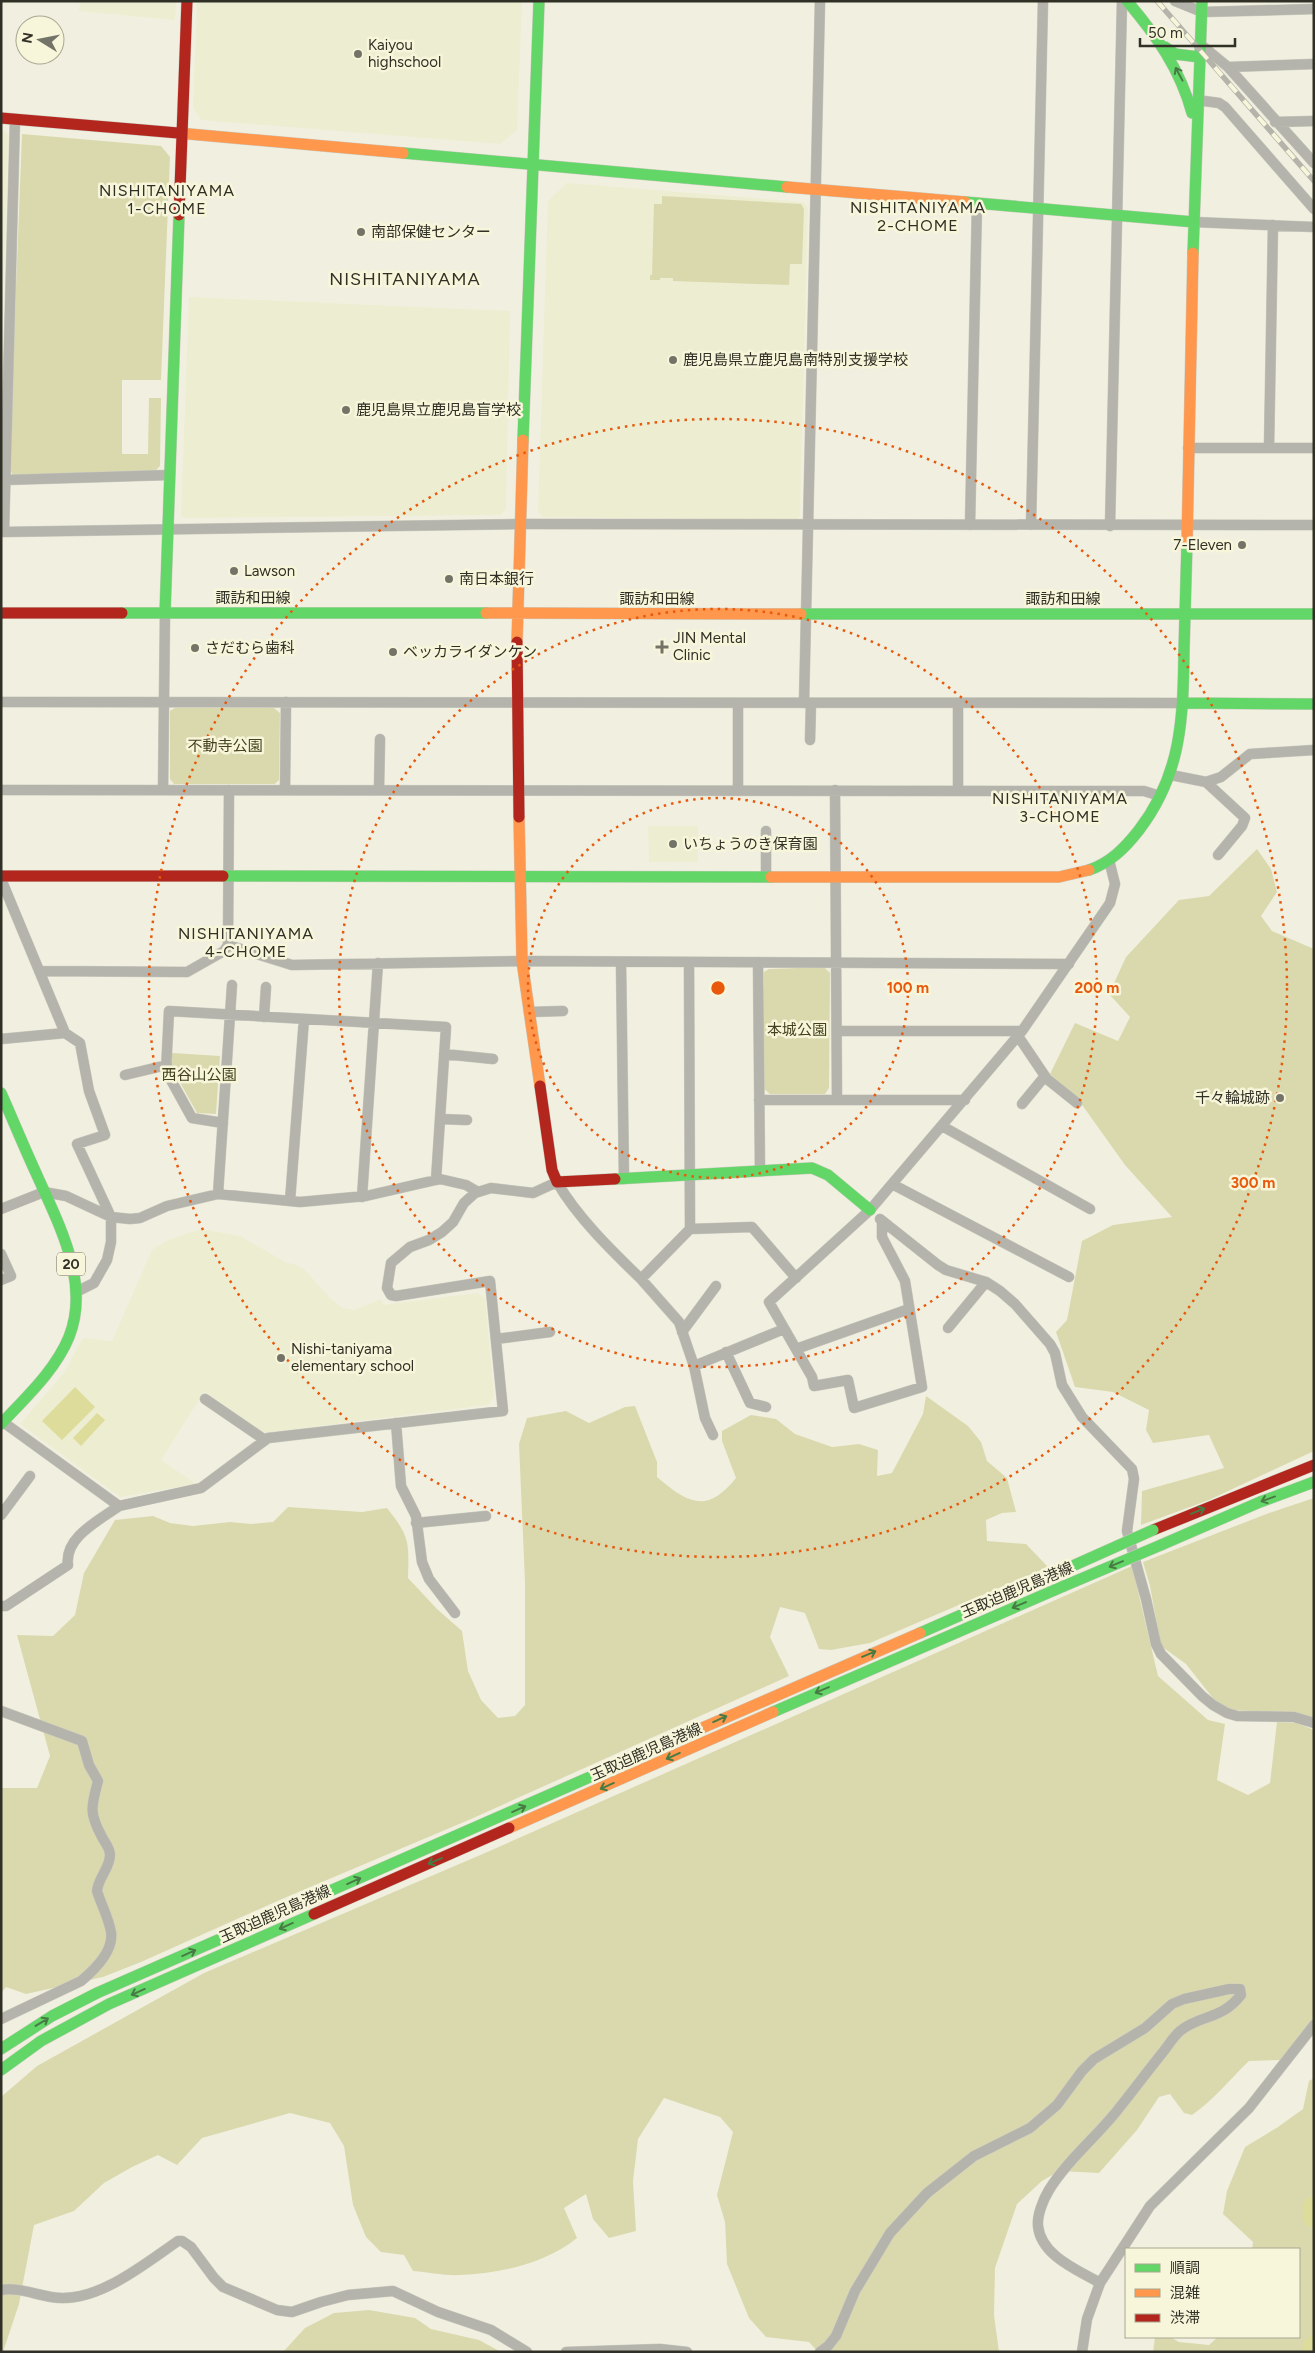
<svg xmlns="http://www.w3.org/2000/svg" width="1315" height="2353" font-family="Figtree,'Noto Sans JP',sans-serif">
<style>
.built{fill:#ededd2}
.green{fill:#dad9ae}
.water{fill:#dedc9b}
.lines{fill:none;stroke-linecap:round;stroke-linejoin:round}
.river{stroke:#dedc9b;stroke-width:22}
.street-casing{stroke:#cdccc0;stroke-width:11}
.fast-casing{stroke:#cdccc0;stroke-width:12}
.slow-casing{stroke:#cdccc0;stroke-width:12}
.jam-casing{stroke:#cdccc0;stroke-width:12}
.street{stroke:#b4b4ac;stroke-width:10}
.fast{stroke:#63d668;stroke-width:11}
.slow{stroke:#ff974d;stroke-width:11}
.jam{stroke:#b3261e;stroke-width:11}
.rail-casing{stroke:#b5b4ab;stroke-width:5.5}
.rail{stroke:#f7f6da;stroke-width:4;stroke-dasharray:11;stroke-linecap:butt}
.fast-bridge-casing{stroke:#cdccc0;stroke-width:12;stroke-linecap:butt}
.fast-bridge{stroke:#63d668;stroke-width:11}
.oneway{stroke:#487b44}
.ring{fill:none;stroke:#e8590c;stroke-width:2.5;stroke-dasharray:2.5 5}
.poi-dot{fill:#747367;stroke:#f7f6da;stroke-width:2}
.labels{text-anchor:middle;stroke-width:5;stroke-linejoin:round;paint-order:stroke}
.shield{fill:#f7f6da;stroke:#6c6b5c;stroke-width:1}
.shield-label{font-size:14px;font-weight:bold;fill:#313026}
.poi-label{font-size:15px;fill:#313026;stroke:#f7f6da;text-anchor:start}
.street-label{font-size:15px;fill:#313026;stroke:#f7f6da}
.park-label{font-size:15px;fill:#44421e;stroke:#f7f6da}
.neighbourhood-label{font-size:16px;letter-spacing:1px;fill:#313026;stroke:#f7f6da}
.quarter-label{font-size:18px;letter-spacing:1px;fill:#313026;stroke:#f7f6da}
.centre{fill:#e8590c;stroke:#f7f6da;stroke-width:2.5}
.ring-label{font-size:15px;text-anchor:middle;font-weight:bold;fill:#e8590c;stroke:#f7f6da;stroke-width:5;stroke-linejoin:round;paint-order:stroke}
</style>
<rect width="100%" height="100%" fill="#f1f0e0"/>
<!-- built -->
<path class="built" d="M80 1H176L175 20 79 11Z
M197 1H522L517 130 500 144 201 120 193 107Z
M1 131 6 132 9 136 1 354Z
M567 183 803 202 808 208 800 515 796 520 542 517 538 511 548 201Z
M189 297 510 311 506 509 500 515 186 518 181 516Z
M648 826H698V862H649Z
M201 1229 240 1236 287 1263 295 1264 306 1271 330 1298 343 1308 354 1310 381 1299 383 1305 477 1293 485 1298 494 1397 488 1405 262 1433 204 1392 161 1460 196 1484 120 1497 20 1424 63 1374 83 1338 112 1341 152 1250 168 1240Z"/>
<!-- green -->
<path class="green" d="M22 134 161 146 170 157 161 380H122V454H148L149 398H161L160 466 154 472 13 475 9 468Z
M662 196 801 204 804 209 802 264H790L789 285 673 281V278H660V280H650V275H652L654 204H662Z
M175 708H274L280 713 279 780 275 784H174L170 779V711Z
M1257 849 1271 869 1277 892 1261 916 1272 931 1314 949V1451L1209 1500 1141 1525 1142 1491 1224 1468 1209 1435 1153 1443 1146 1430 1149 1410 1113 1392 1075 1387 1056 1332 1067 1320 1082 1241 1113 1225 1172 1217 1125 1165 1080 1102 1050 1074 1075 1023 1118 1041 1130 1017 1109 994 1126 957 1179 900 1209 896Z
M824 967 830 973 829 1088 825 1094H770L764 1089V972L769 969Z
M172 1053 220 1056 216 1114 197 1113 172 1068Z
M926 1396 968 1426 981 1442 987 1461 1007 1478 1016 1512 1002 1513 986 1520 987 1541 1026 1544 1048 1567 870 1643 831 1650 819 1649 805 1613 780 1607 770 1637 789 1676 471 1819 282 1899 141 1962 103 1977 26 1994 6 1987 1 1993V1788H37L50 1756 17 1635 53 1636 75 1615 84 1573 115 1520 153 1516 170 1523 193 1526 230 1522 251 1524 273 1522 288 1507 362 1512 387 1508C410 1537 409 1542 408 1578L437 1609 462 1631 468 1671 481 1700 498 1718 515 1716 525 1705V1582L519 1444 527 1418 566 1411 589 1423 625 1407 635 1406 657 1462V1477C689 1504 707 1514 736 1478L722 1441V1431L751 1415 776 1419 795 1434 832 1447 859 1444 878 1450 877 1476 892 1473 923 1414Z
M1314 1498V1719L1286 1713 1230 1710 1216 1702 1186 1664 1161 1646 1150 1586 1143 1562 1269 1513Z
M1132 1566 1158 1676 1208 1720 1225 1724 1217 1780 1248 1795 1270 1783 1277 1722 1297 1723 1314 1730V2018L1281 2060 1249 2061C1230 2079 1214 2100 1192 2115L1184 2113 1170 2094 1159 2097 1137 2130 1099 2173 1059 2171 1042 2181 1017 2204 995 2268 994 2315 999 2352H818L809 2342 766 2337 749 2318 727 2264 725 2222 717 2195 733 2132 720 2117 664 2098 638 2139 633 2181 636 2231 609 2238 593 2219 586 2194 564 2208 577 2238C545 2264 500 2273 460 2275 445 2276 428 2272 413 2271L404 2255 381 2252 366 2237 353 2205 344 2146 330 2123 290 2113 202 2138 177 2165 158 2155 132 2167 104 2183 74 2211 34 2225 19 2304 3 2352H1V2097L37 2066 204 1973 485 1853Z
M1314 2078V2352H1153L1155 2337H1170L1179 2342 1209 2345 1218 2337H1299V2249H1252L1253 2242 1223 2214 1227 2191 1245 2147 1278 2127 1303 2109 1309 2081Z
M369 2310 415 2318 431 2329 479 2340 501 2352H283L305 2328 334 2313Z"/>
<!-- water -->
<path class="water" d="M75 1387 95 1407 62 1440 42 1421Z
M97 1413 105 1420 81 1446 73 1438Z"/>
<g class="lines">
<!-- river -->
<path class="river" d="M1314 2207V2217
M1313 2352 1314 2347"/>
<defs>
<path id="street" d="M1175 1 1202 12 1314 9
M1200 44 1228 67 1314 163
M1228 67 1314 64
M1197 100 1219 103 1225 107 1314 209
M1275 122 1314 121
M1194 222 1314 227
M1188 448H1314
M1269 448 1273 225
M4 480 169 475
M970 525 977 203
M1031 525 1043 1
M1110 526 1122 1
M1 532 520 524 1314 525
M4 532 15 119
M1 702 1183 703
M804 703 820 1
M958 703V791
M810 740 811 703
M1171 775 1206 782 1221 777 1250 754 1314 750
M1206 782 1245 818 1242 826 1218 855
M285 789 286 702
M379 789 380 739
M1 790 1144 791 1160 796
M163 790 165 613
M738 790V703
M835 790 837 1100
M766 876V831
M1 879 65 1033 1 1039
M228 945 292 965 522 961 1069 964
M621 962 624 1179
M689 962 690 1229
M758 962 760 1170
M39 971 187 972 224 951 228 945 229 790
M529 1012 563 1011
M264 1017 266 987
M837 1031H1022
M65 1033 80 1043 89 1091 105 1135 77 1144 111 1217V1242L107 1260 94 1283 76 1292
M1018 1036 1047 1079 1077 1103
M444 1054 493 1059
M125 1075 167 1065
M759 1100H965
M1022 1104 1045 1076
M440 1119 467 1120
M223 1123 192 1118 166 1071 169 1011 446 1027 436 1180
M942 1126 1090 1209
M892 1184 1069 1277
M218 1194 232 985
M362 1197 378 963
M290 1201 304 1019
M1 1209 44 1192 66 1196 111 1217 130 1219 140 1218 167 1206 218 1194 300 1202 366 1196 440 1179 466 1185 478 1192
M880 1219 938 1265 946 1270 986 1282 1000 1291 1015 1304 1050 1344 1055 1353 1062 1385 1082 1417 1132 1469 1134 1479 1127 1531 1146 1599 1156 1644 1161 1654 1202 1696 1213 1705 1227 1713 1237 1716 1294 1717 1314 1723
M882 1221V1237L905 1281 922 1387 854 1408 848 1380 814 1386 812 1377 769 1302 870 1210 892 1184 1022 1031 1110 903 1115 884 1109 860
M1 1254 11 1276 1 1280
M641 1279 679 1322 694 1366 784 1329
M948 1328 986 1282
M682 1332 716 1286
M496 1339 550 1332
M796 1349 909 1309
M726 1352 750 1403 766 1407
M694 1366 705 1418 713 1435
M205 1399 265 1440
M3 1422 119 1506 201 1488 268 1438 503 1411 490 1281 396 1296 391 1295 387 1288 391 1263 410 1247 429 1240 442 1232 453 1222 464 1203 475 1193 491 1188 533 1193 557 1182C577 1217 612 1251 641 1279L690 1229 752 1227 796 1278
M396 1423 401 1486 416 1516 422 1562 429 1579 455 1613
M1 1515 30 1476
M416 1523 486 1516
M1 1606H6L68 1565C64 1537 100 1520 119 1506
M1 1711 82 1741 89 1765 98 1781C91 1807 89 1813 102 1837 105 1843 110 1848 110 1855 110 1868 98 1878 97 1891 101 1904 109 1919 111 1932 114 1951 93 1971 81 1981L1 2019
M1 2290C20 2286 42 2298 62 2298 102 2299 146 2263 178 2241H182L191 2247 214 2278 223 2287 277 2310 292 2312 321 2302 348 2295 393 2291 438 2312 491 2330 527 2352
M566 2352 660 2349 687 2352
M820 2352 828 2346 836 2336 855 2291 890 2233 927 2193 974 2156 1030 2128 1057 2105 1082 2071 1094 2059 1145 2028 1172 2004 1184 1999 1229 1989H1240L1241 1995C1220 2021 1201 2014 1180 2031 1173 2037 1168 2046 1163 2052 1147 2072 1132 2092 1116 2112 1094 2139 1067 2161 1049 2190 1043 2200 1037 2215 1038 2226 1041 2256 1078 2270 1100 2283
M1082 2352 1087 2319 1100 2283 1150 2206 1249 2108 1314 2025"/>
<path id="fast" d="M1127 1C1156 35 1180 69 1192 113
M1165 47 1175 54 1199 57
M403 153 787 187
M965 202 1194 222
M1193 253 1202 1
M523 440 539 1
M122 613H486
M165 613 179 215
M801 614H1314
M1183 703 1314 704
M1089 870C1110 863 1125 848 1139 830 1182 774 1183 718 1184 650 1185 614 1186 579 1187 543
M223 876 771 877
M1 1093C13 1120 24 1147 36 1173 58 1223 91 1282 69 1337 55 1371 25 1398 1 1424
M615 1179 812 1168 828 1175 870 1210
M1161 1545 1260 1502 1314 1482
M920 1633 1059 1572
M773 1712 1064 1586
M1 2049 52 2016 97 1993 631 1759
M1 2070 41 2041 109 2004 314 1914"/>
<path id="slow" d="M178 133 403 153
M787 187 965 202
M1187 543 1193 253
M486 613 801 614
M517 642 523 440
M519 817 522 961 540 1086
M771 877H1059L1089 870
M631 1759 920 1633
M509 1828 773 1712"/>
<path id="jam" d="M1 118 178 133
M179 215 187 1
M1 613H122
M517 642 519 817
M1 876H223
M540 1086 552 1170 557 1182 615 1179
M1153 1530 1314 1465
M314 1914 509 1828"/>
</defs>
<!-- street casing -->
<use href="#street" class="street-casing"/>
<!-- fast casing -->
<use href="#fast" class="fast-casing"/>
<!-- slow casing -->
<use href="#slow" class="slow-casing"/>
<!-- jam casing -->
<use href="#jam" class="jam-casing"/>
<!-- street -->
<use href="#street" class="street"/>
<!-- fast -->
<use href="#fast" class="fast"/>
<!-- slow -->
<use href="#slow" class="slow"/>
<!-- jam -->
<use href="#jam" class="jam"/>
<defs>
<path id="rail" d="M1157 1 1314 181"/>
</defs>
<!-- rail casing -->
<use href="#rail" class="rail-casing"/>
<!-- rail -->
<use href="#rail" class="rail"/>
<defs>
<path id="fast-bridge" d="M1059 1572 1153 1530
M1064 1586 1161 1545"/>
</defs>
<!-- fast-bridge casing -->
<use href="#fast-bridge" class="fast-bridge-casing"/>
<!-- fast-bridge -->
<use href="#fast-bridge" class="fast-bridge"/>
</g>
<!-- one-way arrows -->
<defs><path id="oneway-shaft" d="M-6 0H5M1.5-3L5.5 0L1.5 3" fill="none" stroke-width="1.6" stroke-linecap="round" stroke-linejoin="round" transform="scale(1.25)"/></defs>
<g class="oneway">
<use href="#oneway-shaft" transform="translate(1179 74) rotate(-118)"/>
<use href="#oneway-shaft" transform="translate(1268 1499) rotate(160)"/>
<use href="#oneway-shaft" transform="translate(1198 1511) rotate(-22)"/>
<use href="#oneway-shaft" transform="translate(1116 1564) rotate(157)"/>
<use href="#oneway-shaft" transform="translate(1019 1605) rotate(157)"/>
<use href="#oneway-shaft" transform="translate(869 1654) rotate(-23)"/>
<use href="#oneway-shaft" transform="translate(822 1690) rotate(157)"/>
<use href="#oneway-shaft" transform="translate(720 1719) rotate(-24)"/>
<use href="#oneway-shaft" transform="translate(673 1756) rotate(156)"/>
<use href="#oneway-shaft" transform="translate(607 1786) rotate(156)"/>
<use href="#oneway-shaft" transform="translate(519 1809) rotate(-24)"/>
<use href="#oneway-shaft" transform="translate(435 1861) rotate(157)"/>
<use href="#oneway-shaft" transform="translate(354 1881) rotate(-24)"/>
<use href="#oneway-shaft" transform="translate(286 1926) rotate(156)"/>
<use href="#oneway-shaft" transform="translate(189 1953) rotate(-24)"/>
<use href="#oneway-shaft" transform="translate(138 1992) rotate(156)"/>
<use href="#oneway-shaft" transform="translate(42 2022) rotate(-31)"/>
</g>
<!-- distance rings -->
<g class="ring">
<circle cx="718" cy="988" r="190"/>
<circle cx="718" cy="988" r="379"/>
<circle cx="718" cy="988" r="569"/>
</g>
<!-- markers -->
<g class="poi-dot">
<circle cx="358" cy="54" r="5"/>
<circle cx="361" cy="232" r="5"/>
<circle cx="673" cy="360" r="5"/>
<circle cx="346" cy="410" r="5"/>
<circle cx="1242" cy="545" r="5"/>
<circle cx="234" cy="571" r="5"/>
<circle cx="449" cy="579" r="5"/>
<path d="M659.5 639.5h5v5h5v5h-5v5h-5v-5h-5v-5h5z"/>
<circle cx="195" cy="648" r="5"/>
<circle cx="393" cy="652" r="5"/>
<circle cx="673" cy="844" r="5"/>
<circle cx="1280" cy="1098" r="5"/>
<circle cx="281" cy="1358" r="5"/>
</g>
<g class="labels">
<!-- shield labels -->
<rect class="shield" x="57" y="1252.5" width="28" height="23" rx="4"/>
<g class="shield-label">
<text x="71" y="1269">20</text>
</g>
<!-- poi labels -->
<g class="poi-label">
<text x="368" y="50">Kaiyou<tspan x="368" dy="17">highschool</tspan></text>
<text x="371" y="237">南部保健センター</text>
<text x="683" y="365">鹿児島県立鹿児島南特別支援学校</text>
<text x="356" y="415">鹿児島県立鹿児島盲学校</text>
<text x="1232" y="550" text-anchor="end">7-Eleven</text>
<text x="244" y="576">Lawson</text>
<text x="459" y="584">南日本銀行</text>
<text x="673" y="643">JIN Mental<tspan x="673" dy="17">Clinic</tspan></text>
<text x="205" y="653">さだむら歯科</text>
<text x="403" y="657">ベッカライダンケン</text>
<text x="683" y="849">いちょうのき保育園</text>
<text x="1270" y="1103" text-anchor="end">千々輪城跡</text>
<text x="291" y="1354">Nishi-taniyama<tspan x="291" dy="17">elementary school</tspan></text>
</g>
<!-- street labels -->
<g class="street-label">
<text x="253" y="603">諏訪和田線</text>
<text x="657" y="604">諏訪和田線</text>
<text x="1063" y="604">諏訪和田線</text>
<text transform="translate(1017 1590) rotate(-23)" y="5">玉取迫鹿児島港線</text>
<text transform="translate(646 1752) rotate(-24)" y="5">玉取迫鹿児島港線</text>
<text transform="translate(275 1914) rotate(-24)" y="5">玉取迫鹿児島港線</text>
</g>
<!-- park labels -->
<g class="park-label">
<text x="225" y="751">不動寺公園</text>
<text x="797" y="1035">本城公園</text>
<text x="199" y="1080">西谷山公園</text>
</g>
<!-- neighbourhood labels -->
<g class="neighbourhood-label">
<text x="167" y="196">NISHITANIYAMA<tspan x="167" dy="18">1-CHOME</tspan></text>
<text x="918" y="213">NISHITANIYAMA<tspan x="918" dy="18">2-CHOME</tspan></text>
<text x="1060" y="804">NISHITANIYAMA<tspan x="1060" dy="18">3-CHOME</tspan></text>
<text x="246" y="939">NISHITANIYAMA<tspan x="246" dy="18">4-CHOME</tspan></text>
</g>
<!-- quarter labels -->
<g class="quarter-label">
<text x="405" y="285">NISHITANIYAMA</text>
</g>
</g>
<circle cx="718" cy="988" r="8" class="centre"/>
<g class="ring-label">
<text x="908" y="993">100 m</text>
<text x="1097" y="993">200 m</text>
<text x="1253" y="1188">300 m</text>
</g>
<!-- border -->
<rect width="1315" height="2353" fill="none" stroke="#313026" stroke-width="5"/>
<!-- legend -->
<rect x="1125" y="2248" width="175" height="90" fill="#f7f6da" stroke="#a8a792"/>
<rect x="1135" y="2264" width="25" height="8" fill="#63d668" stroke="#a8a792"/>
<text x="1170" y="2273" font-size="15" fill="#313026">順調</text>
<rect x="1135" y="2289" width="25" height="8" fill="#ff974d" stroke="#a8a792"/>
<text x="1170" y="2298" font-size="15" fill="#313026">混雑</text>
<rect x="1135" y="2314" width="25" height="8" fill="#b3261e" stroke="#a8a792"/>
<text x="1170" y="2323" font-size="15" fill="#313026">渋滞</text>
<!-- north arrow -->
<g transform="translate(40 40) rotate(280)"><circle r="24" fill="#f7f6da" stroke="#a8a792"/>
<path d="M0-4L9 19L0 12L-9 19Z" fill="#747367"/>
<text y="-8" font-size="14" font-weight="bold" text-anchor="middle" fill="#313026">N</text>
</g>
<!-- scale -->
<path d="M1140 38v8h95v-8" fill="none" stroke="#313026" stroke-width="2.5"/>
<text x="1148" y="38" font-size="15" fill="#313026" stroke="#f7f6da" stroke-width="4" paint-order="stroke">50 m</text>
</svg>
